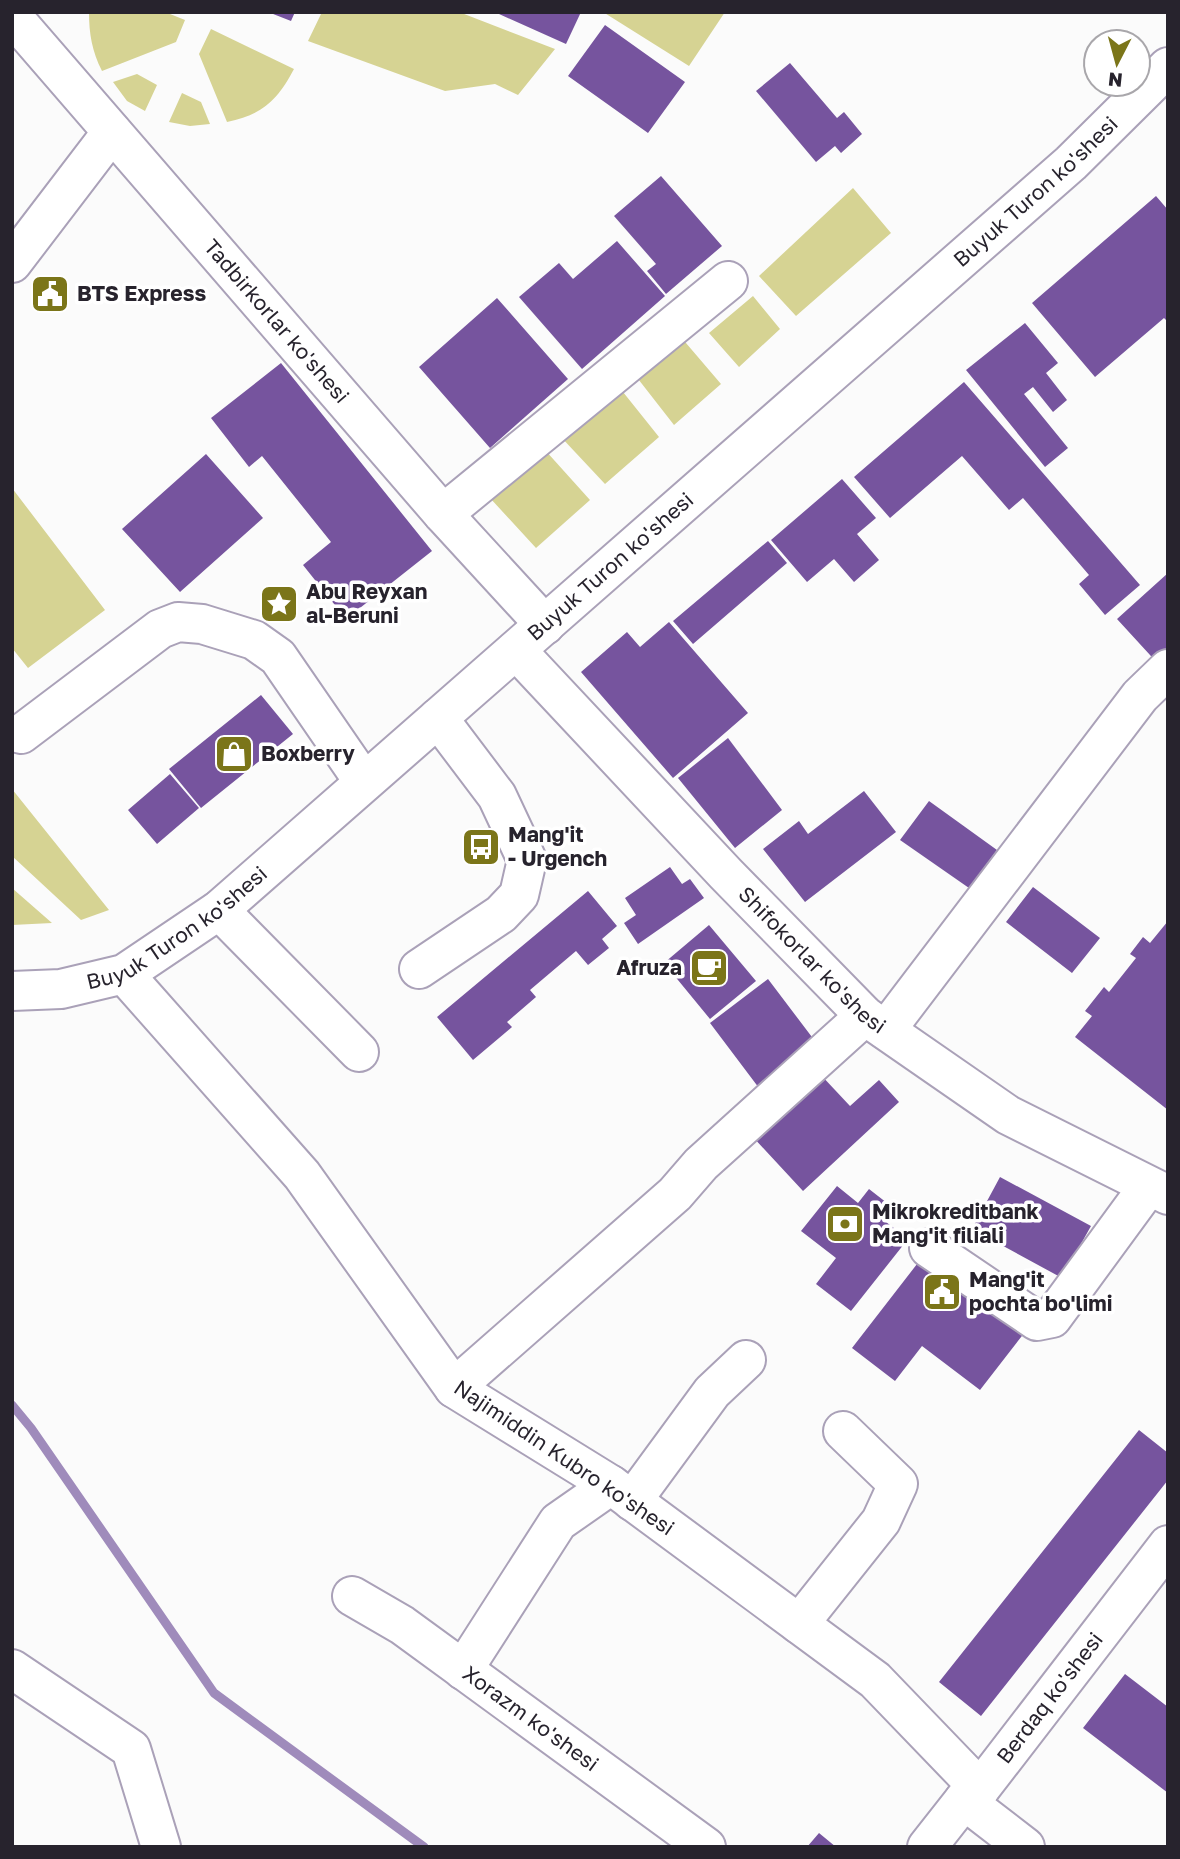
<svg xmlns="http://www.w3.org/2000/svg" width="1180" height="1859" font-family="'Golos Text',sans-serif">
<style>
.green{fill:#d6d393}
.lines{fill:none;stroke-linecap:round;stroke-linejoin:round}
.stream{stroke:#9f8bbb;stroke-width:9}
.building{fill:#76549e}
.minor-casing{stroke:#aaa1b8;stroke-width:42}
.major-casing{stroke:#aaa1b8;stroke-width:42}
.minor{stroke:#fff;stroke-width:38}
.major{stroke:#fff;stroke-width:38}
.labels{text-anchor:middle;stroke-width:7;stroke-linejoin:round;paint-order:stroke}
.street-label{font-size:21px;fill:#27232d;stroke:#fff}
.poi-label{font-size:21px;font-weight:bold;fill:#27232d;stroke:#fff;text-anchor:start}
</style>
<rect width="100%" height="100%" fill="#fbfbfb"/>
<!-- green -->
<path class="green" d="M89 12H165L185 20 176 42 102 71C92 51 89 34 89 12Z
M322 12H459L555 49 518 95 495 84 445 91 308 41Z
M603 12H725L689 66Z
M211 29 294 69C277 101 263 114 227 122L199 54Z
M137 74 157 85 145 111 127 101 113 82Z
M182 93 201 102 210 124 190 126 169 122Z
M853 188 891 233 796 316 759 276Z
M753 296 780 329 739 367 709 333Z
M680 336 721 384 674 425 635 375Z
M619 387 659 437 605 484 560 436Z
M545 450 590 500 536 548 490 498Z
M12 488 105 610 28 668 12 648Z
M12 789 109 910 81 920 12 856Z
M12 888 52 923 12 925Z"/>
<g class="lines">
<!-- stream -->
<path class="stream" d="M12 1405 31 1428 214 1693 424 1847"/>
</g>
<!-- building -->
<path class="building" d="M268 12H295L291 21Z
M500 12H581L566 44 499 14Z
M605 25 685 82 648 133 568 76Z
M790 63 837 118 844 112 862 134 841 153 835 146 816 162 756 91Z
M661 176 722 246 666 294 647 271 656 264 614 216Z
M1156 196 1168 210V322L1164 318 1095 377 1032 303Z
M617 241 665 296 582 369 519 297 559 263 573 279Z
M497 298 568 379 490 448 419 367Z
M1025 323 1058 363 1046 373 1067 400 1053 412 1033 387 1024 394 1068 448 1045 467 966 370Z
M281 363 432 551 346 619 303 565 331 542 262 456 249 467 211 418Z
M964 382 1140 585 1105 615 1079 584 1089 575 1023 498 1009 510 962 456 890 518 854 477Z
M206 454 263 518 180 592 122 529Z
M842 479 876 518 857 534 879 560 854 582 834 559 807 582 771 540Z
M768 541 787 563 693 644 673 621Z
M1168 573V660L1161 667 1117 619Z
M669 622 748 713 673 778 581 672 627 632 640 647Z
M261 695 293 734 201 808 169 769Z
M728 738 782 810 735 848 678 778Z
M170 774 199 808 157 844 128 810Z
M864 791 896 832 805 902 763 849 799 821 808 834Z
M929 801 997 850 969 888 900 840Z
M670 867 682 884 690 879 704 898 638 944 624 923 636 915 625 898Z
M1033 887 1100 938 1072 973 1006 922Z
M588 891 617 926 602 939 609 948 588 965 576 951 530 990 536 997 507 1022 512 1027 473 1060 437 1017Z
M1168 921V1110L1075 1037 1092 1016 1085 1011 1104 987 1109 992 1136 958 1130 954 1143 937 1150 943Z
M709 925 756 981 710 1019 664 963Z
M768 979 821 1049 762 1092 710 1023Z
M820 1074 850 1106 879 1080 899 1102 803 1191 752 1136Z
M1000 1177 1091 1226 1062 1278 972 1229Z
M837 1186 858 1203 869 1189 887 1203 877 1215 908 1239 851 1311 816 1284 836 1258 801 1231Z
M924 1255 1025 1332 980 1390 922 1346 895 1381 852 1348Z
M1139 1430 1168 1453V1480L981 1716 939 1682Z
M1125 1674 1168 1707V1793L1083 1728Z
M819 1833 836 1847H807Z"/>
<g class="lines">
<defs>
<g id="minor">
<path id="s1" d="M12 16 443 514 545 625"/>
<path d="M12 263 112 132"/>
<path d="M443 514 728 281"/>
<path id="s2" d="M516 650 726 874 865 1016 1008 1115 1168 1195"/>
<path d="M21 734 160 629 178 622 202 624 254 640 278 657 364 782"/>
<path d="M219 910 359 1052"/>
<path d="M419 969 501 914 519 895 527 860 497 796 438 718"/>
<path d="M124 974 302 1175 454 1388 611 1485 875 1680 980 1789"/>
<path id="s3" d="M12 991 61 989 124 974 219 910 1071 163 1168 67"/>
<path d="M886 1030 1140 696 1168 669"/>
<path d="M929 1248 1037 1321 1052 1318 1148 1187"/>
<path d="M454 1388 675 1194 701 1164 865 1016"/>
<path d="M632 1501 712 1392 746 1360"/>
<path id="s4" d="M352 1596 402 1625 706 1847"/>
<path d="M799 1624 881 1521 898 1484 843 1431"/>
<path d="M12 1669 131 1749 161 1847"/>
<path d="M463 1670 558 1522 611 1485"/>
<path d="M964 1800 1025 1847"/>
</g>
<g id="major">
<path id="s5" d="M927 1847 964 1800 980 1789 1168 1545"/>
</g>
</defs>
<!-- minor casing -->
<use href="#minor" class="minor-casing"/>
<!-- major casing -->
<use href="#major" class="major-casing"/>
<!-- minor -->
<use href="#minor" class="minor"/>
<!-- major -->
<use href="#major" class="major"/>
</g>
<!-- icons -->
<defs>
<symbol id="civic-square" viewBox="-11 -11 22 22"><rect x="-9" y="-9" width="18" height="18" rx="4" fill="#7b7519" stroke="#fff"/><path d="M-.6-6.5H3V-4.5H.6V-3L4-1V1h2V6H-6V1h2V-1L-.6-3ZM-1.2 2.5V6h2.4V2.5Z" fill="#fff"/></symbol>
<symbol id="sight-square" viewBox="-11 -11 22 22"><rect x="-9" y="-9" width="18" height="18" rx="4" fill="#7b7519" stroke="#fff"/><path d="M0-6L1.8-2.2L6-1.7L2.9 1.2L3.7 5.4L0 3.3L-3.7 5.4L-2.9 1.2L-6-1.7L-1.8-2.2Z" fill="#fff"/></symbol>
<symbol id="shop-square" viewBox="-11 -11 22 22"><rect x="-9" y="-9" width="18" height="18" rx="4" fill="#7b7519" stroke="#fff"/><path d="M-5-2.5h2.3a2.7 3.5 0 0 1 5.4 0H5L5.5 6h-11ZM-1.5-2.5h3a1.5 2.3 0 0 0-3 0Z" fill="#fff"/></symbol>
<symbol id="bus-square" viewBox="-11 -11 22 22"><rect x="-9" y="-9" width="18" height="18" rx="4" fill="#7b7519" stroke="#fff"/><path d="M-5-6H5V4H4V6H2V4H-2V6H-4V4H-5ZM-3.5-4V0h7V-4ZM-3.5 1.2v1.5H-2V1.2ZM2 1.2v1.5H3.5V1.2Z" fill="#fff"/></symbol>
<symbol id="cafe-square" viewBox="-11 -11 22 22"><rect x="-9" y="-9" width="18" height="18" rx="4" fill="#7b7519" stroke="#fff"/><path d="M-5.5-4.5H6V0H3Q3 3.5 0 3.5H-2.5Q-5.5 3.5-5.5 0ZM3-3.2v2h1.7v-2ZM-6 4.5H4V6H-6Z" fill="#fff"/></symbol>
<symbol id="bank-square" viewBox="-11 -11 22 22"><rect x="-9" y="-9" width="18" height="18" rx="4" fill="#7b7519" stroke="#fff"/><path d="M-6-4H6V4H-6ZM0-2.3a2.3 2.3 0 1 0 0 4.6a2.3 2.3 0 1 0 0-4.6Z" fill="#fff"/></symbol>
</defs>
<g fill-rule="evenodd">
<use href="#civic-square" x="28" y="272" width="44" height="44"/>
<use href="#sight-square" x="257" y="582" width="44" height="44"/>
<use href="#shop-square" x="212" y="732" width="44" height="44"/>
<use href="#bus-square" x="459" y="825" width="44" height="44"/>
<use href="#cafe-square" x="687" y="946" width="44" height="44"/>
<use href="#bank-square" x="823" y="1202" width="44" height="44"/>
<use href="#civic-square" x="920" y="1270" width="44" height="44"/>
</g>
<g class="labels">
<!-- street labels -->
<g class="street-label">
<text dy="7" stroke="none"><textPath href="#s3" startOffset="1316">Buyuk Turon ko'shesi</textPath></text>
<text dy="7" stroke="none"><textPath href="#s1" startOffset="404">Tadbirkorlar ko'shesi</textPath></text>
<text dy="7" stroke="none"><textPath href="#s3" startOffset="749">Buyuk Turon ko'shesi</textPath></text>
<text dy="7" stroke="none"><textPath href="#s3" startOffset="182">Buyuk Turon ko'shesi</textPath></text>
<text dy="7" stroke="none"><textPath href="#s2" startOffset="429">Shifokorlar ko'shesi</textPath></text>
<text transform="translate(564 1458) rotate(34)" y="7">Najimiddin Kubro ko'shesi</text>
<text dy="7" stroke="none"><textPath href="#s5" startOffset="194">Berdaq ko'shesi</textPath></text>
<text dy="7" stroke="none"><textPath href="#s4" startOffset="217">Xorazm ko'shesi</textPath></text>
</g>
<!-- poi labels -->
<g class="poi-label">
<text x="77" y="301">BTS Express</text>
<text x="306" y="599">Abu Reyxan<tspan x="306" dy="24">al-Beruni</tspan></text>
<text x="261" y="761">Boxberry</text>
<text x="508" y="842">Mang'it<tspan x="508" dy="24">- Urgench</tspan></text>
<text x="682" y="975" text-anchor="end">Afruza</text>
<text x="872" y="1219">Mikrokreditbank<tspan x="872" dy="24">Mang'it filiali</tspan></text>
<text x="969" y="1287">Mang'it<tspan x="969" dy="24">pochta bo'limi</tspan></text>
</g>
</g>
<!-- border -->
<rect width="1180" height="1859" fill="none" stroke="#27232d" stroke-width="28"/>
<!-- north arrow -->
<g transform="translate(1117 63) rotate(186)"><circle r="33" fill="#ffffff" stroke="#a9a7ab" stroke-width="2"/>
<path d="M0-5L12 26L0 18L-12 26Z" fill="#7b7519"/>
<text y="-10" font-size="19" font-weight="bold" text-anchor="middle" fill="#27232d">N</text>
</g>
</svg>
